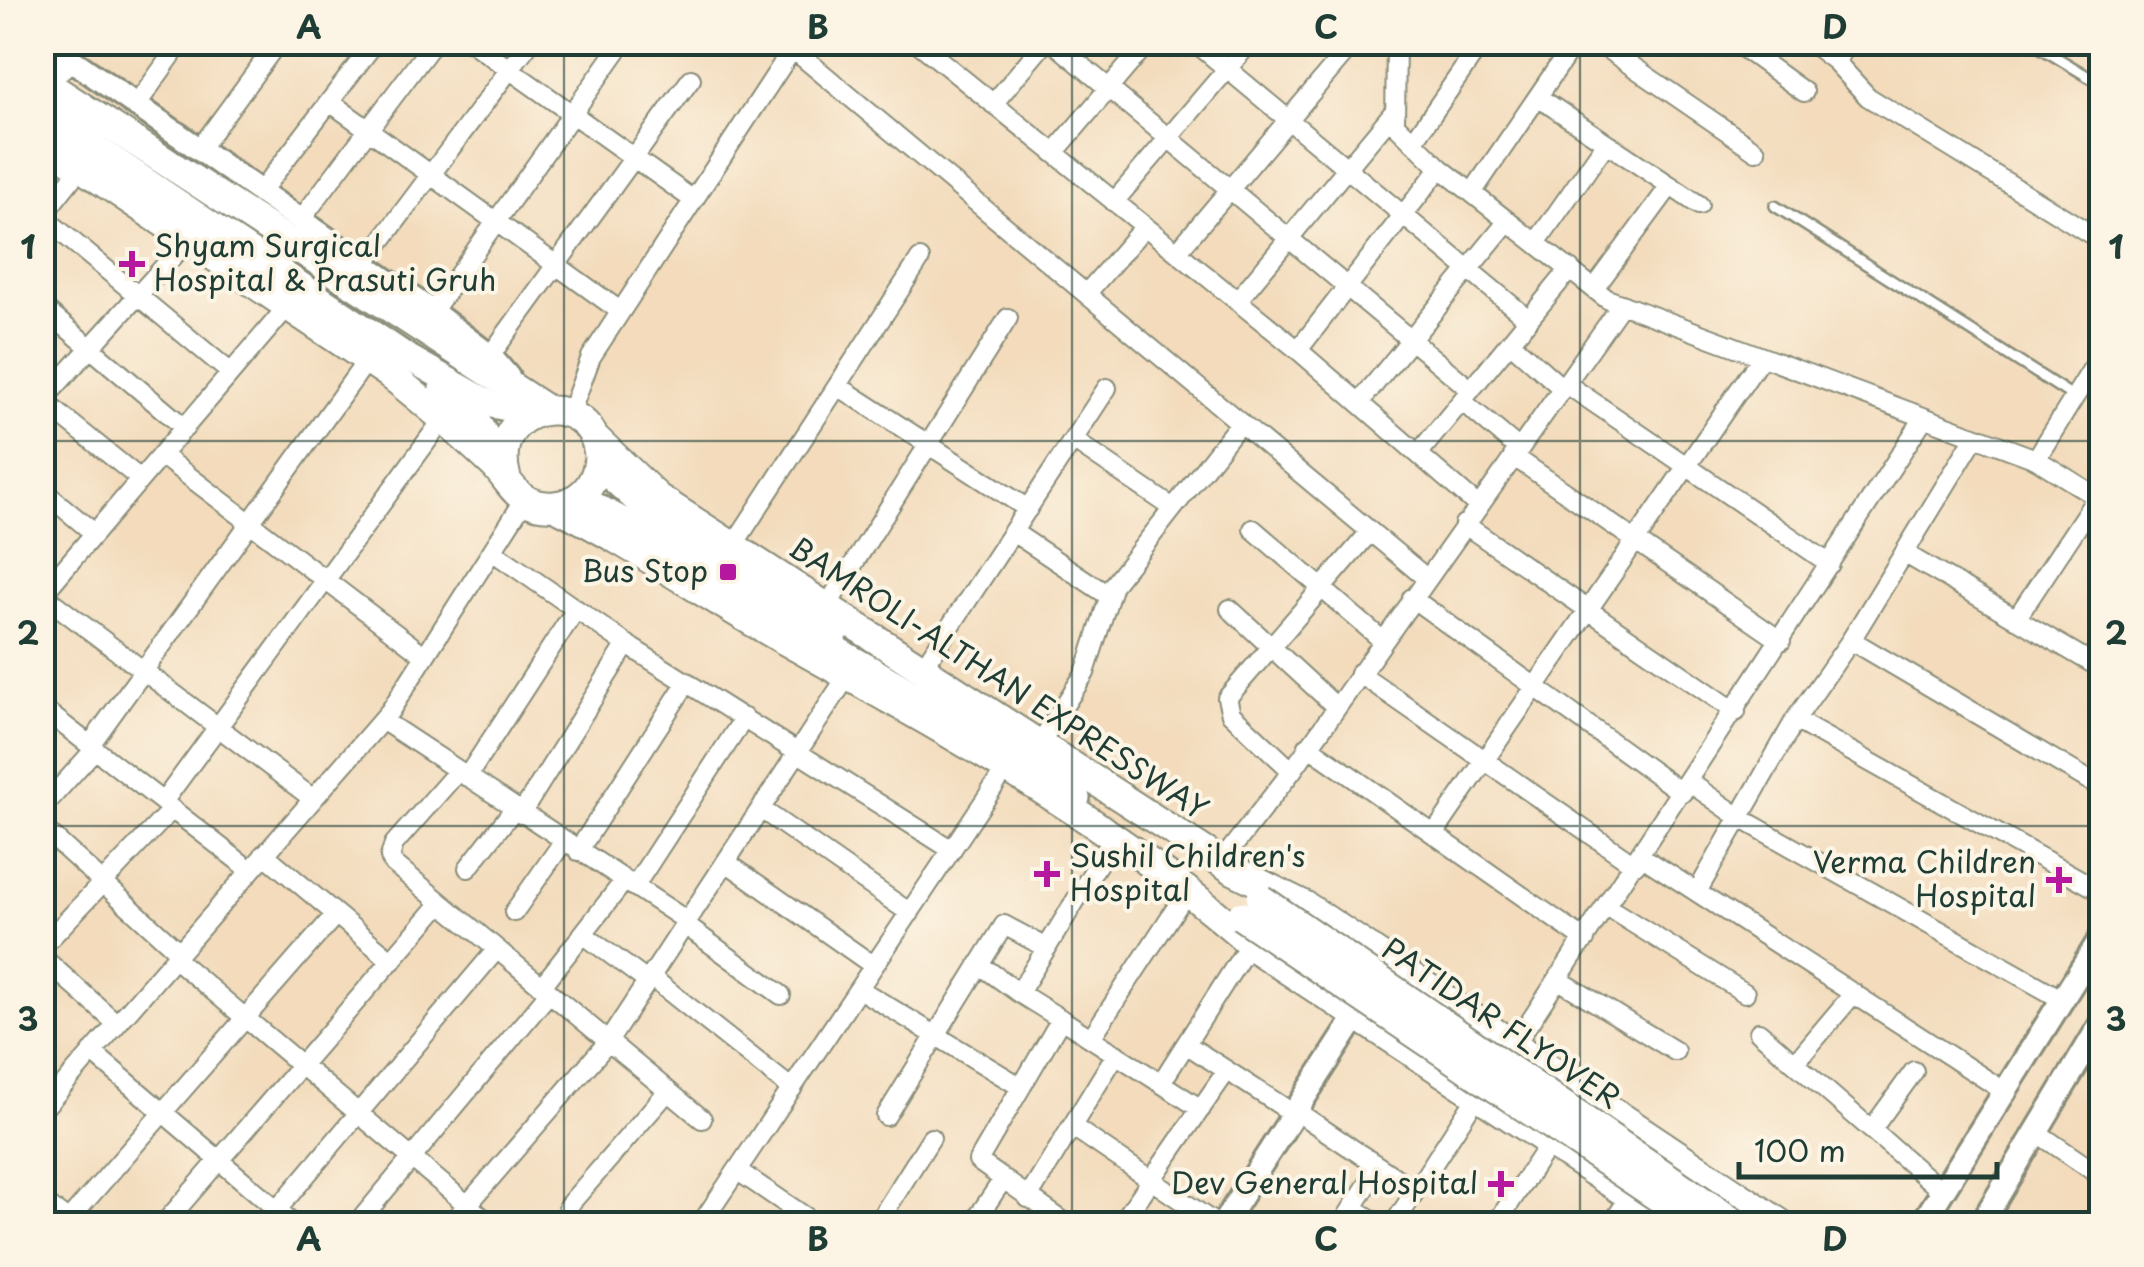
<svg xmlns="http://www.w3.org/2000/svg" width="2144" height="1267" font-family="'Playpen Sans',sans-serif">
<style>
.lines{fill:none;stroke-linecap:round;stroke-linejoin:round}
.service-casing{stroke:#898c78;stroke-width:14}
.minor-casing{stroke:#898c78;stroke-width:22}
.tertiary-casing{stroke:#898c78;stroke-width:28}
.secondary-casing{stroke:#898c78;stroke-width:30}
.primary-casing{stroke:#898c78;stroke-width:32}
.service{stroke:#fff;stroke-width:9}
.minor{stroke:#fff;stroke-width:18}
.tertiary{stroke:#fff;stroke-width:22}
.secondary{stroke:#fff;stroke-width:25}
.primary{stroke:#fff;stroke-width:28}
.primary-bridge-casing{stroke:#898c78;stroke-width:32;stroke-linecap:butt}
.primary-bridge{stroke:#fff;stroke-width:28}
.grid{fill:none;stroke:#1f3d34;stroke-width:2.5;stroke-opacity:0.55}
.poi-dot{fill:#b5179e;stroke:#fcf5e5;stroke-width:4}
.labels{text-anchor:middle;stroke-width:8;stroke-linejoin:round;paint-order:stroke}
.poi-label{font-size:30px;fill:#1f3d34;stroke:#fcf5e5;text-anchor:end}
.street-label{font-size:30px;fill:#1f3d34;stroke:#fcf5e5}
.neatline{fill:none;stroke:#1f3d34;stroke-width:4}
.grid-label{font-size:32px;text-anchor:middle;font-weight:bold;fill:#1f3d34}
</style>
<rect width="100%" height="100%" fill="#fcf5e5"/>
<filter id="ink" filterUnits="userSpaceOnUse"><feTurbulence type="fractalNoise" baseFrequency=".01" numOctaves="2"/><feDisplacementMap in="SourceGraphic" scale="20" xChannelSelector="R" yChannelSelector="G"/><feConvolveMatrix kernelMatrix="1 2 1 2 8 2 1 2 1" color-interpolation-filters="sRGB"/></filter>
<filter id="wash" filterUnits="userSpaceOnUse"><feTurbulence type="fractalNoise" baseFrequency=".0048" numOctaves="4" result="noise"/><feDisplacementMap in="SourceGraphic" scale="40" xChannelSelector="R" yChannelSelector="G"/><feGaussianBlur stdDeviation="2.25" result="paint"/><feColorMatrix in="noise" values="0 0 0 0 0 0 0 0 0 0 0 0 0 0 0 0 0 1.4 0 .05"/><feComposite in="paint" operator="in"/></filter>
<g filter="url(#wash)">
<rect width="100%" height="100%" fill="#f3dbbc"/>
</g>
<g filter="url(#ink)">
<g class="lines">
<defs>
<path id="service" d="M2031 42 2102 85
M1775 206 2074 397"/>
<path id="minor" d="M471 42 692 199
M917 42 1298 350 1440 168 1395 124 1396 42
M1053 42 1471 390
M1195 42 1528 319
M1597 42 1756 151
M1735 42 1804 92
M1810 42 1835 61 1868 97 2102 241
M793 49 1426 578
M1835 61 1851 42
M1538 97 1699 205
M330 102 620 311
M993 104 1045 42
M135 107 181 42
M1413 142 1482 42
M198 151 278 42
M1054 153 1148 42
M1440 168 1607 299 2036 459
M1472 193 1575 42
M259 194 375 42
M1114 202 1250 42
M42 216 231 373
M42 216 81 167
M300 221 434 42
M1536 243 1606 143
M1177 252 1354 42
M364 264 530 42
M1594 289 1670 186
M1086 294 1145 226
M1237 301 1392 114
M42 307 185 428
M432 312 623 42
M1510 342 1562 388
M1298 350 1478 506
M2102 353 2036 459 2102 500
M490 356 691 79
M1565 383 1830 564
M838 386 1028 509
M42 400 140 479
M42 401 189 239
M1462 401 1519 449
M1359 403 1508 221
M570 414 591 357 797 42
M1073 440 1173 508
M1418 454 1570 269
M161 455 425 656
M1513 456 1781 641
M42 490 94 533
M1464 524 1736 712
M1253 529 1382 640
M1013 532 1109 596
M733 546 920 259
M492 551 632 648 952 850
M1904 553 2102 669
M42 595 288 306
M43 595 312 798
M1412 598 1682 793
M827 606 1008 318
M1230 609 1335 706
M2016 619 2097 497
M1851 640 2102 788
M923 668 1107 388
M1359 673 1635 865
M42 708 250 870
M382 720 687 921
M1795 720 2102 892
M1040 743 1085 673 1113 585 1240 423
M90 745 368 359
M1308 746 1585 940
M458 771 394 844 390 857 393 863 702 1119
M1292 771 1231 714 1227 698 1370 532
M467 777 576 609
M1689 782 1742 819 2063 1000
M163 802 444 418
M42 808 95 749
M761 809 910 913
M521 814 627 644
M42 827 179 952
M1434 834 1761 358
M578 851 687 682
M264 854 392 961
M1641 856 2007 1093
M726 862 874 966
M1221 862 1292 771 1622 304
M468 868 514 809
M634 887 744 718
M1697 892 1795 720 1851 640 1975 437
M1607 907 1745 993
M514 912 563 842
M685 925 781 995
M583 934 648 982
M42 947 172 809
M42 957 117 1024
M174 958 490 1224
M979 964 1019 993
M651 977 792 1089
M1559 980 1675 1051
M542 986 624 881
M859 989 1021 1087
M1061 1019 1019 993 1113 839
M1759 1032 1943 1192
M1091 1038 1188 890
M1516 1043 1924 418
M1186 1044 1294 1114
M92 1052 294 1224
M1795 1063 1854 993
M1161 1083 1250 943
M42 1110 390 711 525 499
M1296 1111 1415 1191
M886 1116 1004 925 1047 948
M1073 1127 1216 1224
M1872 1129 1914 1071
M2036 1132 2102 1177
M738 1171 816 1224
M1028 1198 1116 1054
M42 1201 73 1224
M568 1206 668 1091
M1353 1208 1379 1224
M68 1221 336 914
M164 1224 441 903
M265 1224 497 949
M357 1224 549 993
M451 1224 608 1042 848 675
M701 1224 1007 767
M877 1224 931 1138
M973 1224 1002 1181
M1067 1224 978 1161 1061 1019 1201 1109
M1121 1224 1226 1072
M1342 1224 1379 1167
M1394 1224 1477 1096
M1496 1224 1554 1136
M1612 1224 1630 1196"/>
<path id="tertiary" d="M46 42 432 312 490 356 508 377
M1223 1224 1356 1017
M1922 1224 2102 936
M1981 1224 2102 1022"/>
<path id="secondary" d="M42 84 68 59
M42 111 409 358 492 405 532 413
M442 389 477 421 502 461
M598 466 646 509 837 630
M577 497C641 527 696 566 756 602 864 667 975 725 1077 798"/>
<path id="primary" d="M42 81 547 410
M42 141 389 374C426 403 460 433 494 465 505 476 512 491 525 499 543 510 568 507 583 493 594 483 600 466 598 451 588 387 487 402 506 476
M593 436 658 498 1235 871 1304 905 1781 1224
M555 506C635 545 706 597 784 640 948 732 1118 824 1259 951L1673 1224"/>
</defs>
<!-- service casing -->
<use href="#service" class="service-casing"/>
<!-- minor casing -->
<use href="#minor" class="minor-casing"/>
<!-- tertiary casing -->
<use href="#tertiary" class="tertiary-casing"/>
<!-- secondary casing -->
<use href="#secondary" class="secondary-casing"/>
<!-- primary casing -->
<use href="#primary" class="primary-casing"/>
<!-- service -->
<use href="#service" class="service"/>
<!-- minor -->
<use href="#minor" class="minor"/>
<!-- tertiary -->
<use href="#tertiary" class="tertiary"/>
<!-- secondary -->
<use href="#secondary" class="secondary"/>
<!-- primary -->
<use href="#primary" class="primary"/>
<defs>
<path id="primary-bridge" d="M1261 899 1736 1224
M1241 916 1698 1224"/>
</defs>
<!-- primary-bridge casing -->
<use href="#primary-bridge" class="primary-bridge-casing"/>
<!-- primary-bridge -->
<use href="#primary-bridge" class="primary-bridge"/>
</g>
</g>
<!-- grid -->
<path class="grid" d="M564 42V1224M1072 42V1224M1580 42V1224M42 441H2102M42 826H2102"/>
<!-- markers -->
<g class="poi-dot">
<path d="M127 249h10v10h10v10h-10v10h-10v-10h-10v-10h10z"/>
<rect x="718" y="562" width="20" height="20" rx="5"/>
<path d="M1042 859h10v10h10v10h-10v10h-10v-10h-10v-10h10z"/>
<path d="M2054 865h10v10h10v10h-10v10h-10v-10h-10v-10h10z"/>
<path d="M1496 1169h10v10h10v10h-10v10h-10v-10h-10v-10h10z"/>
</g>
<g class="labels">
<!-- poi labels -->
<g class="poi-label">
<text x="154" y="257" text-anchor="start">Shyam Surgical<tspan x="154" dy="34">Hospital &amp; Prasuti Gruh</tspan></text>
<text x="708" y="582">Bus Stop</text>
<text x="1070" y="867" text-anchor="start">Sushil Children's<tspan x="1070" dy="34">Hospital</tspan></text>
<text x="2036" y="873">Verma Children<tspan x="2036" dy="34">Hospital</tspan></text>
<text x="1478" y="1194">Dev General Hospital</text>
</g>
<!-- street labels -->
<g class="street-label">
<text transform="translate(998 679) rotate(33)" y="10">BAMROLI-ALTHAN EXPRESSWAY</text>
<text transform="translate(1501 1024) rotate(34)" y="10">PATIDAR FLYOVER</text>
</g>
</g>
<!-- margin -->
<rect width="2144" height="1267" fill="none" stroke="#fcf5e5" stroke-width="110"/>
<!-- scale -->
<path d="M1739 1162v15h258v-15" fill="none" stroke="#1f3d34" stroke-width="5"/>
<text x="1754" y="1162" font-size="30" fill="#1f3d34" stroke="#fcf5e5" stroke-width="8" paint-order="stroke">100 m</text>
<rect x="55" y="55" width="2034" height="1157" class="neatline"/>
<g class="grid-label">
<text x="309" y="39">A</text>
<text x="818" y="39">B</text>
<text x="1326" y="39">C</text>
<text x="1835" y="39">D</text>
<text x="28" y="259">1</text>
<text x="2116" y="259">1</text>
<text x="28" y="645">2</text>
<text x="2116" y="645">2</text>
<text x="28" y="1031">3</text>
<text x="2116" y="1031">3</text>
<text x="309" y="1251">A</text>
<text x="818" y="1251">B</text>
<text x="1326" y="1251">C</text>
<text x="1835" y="1251">D</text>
</g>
</svg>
